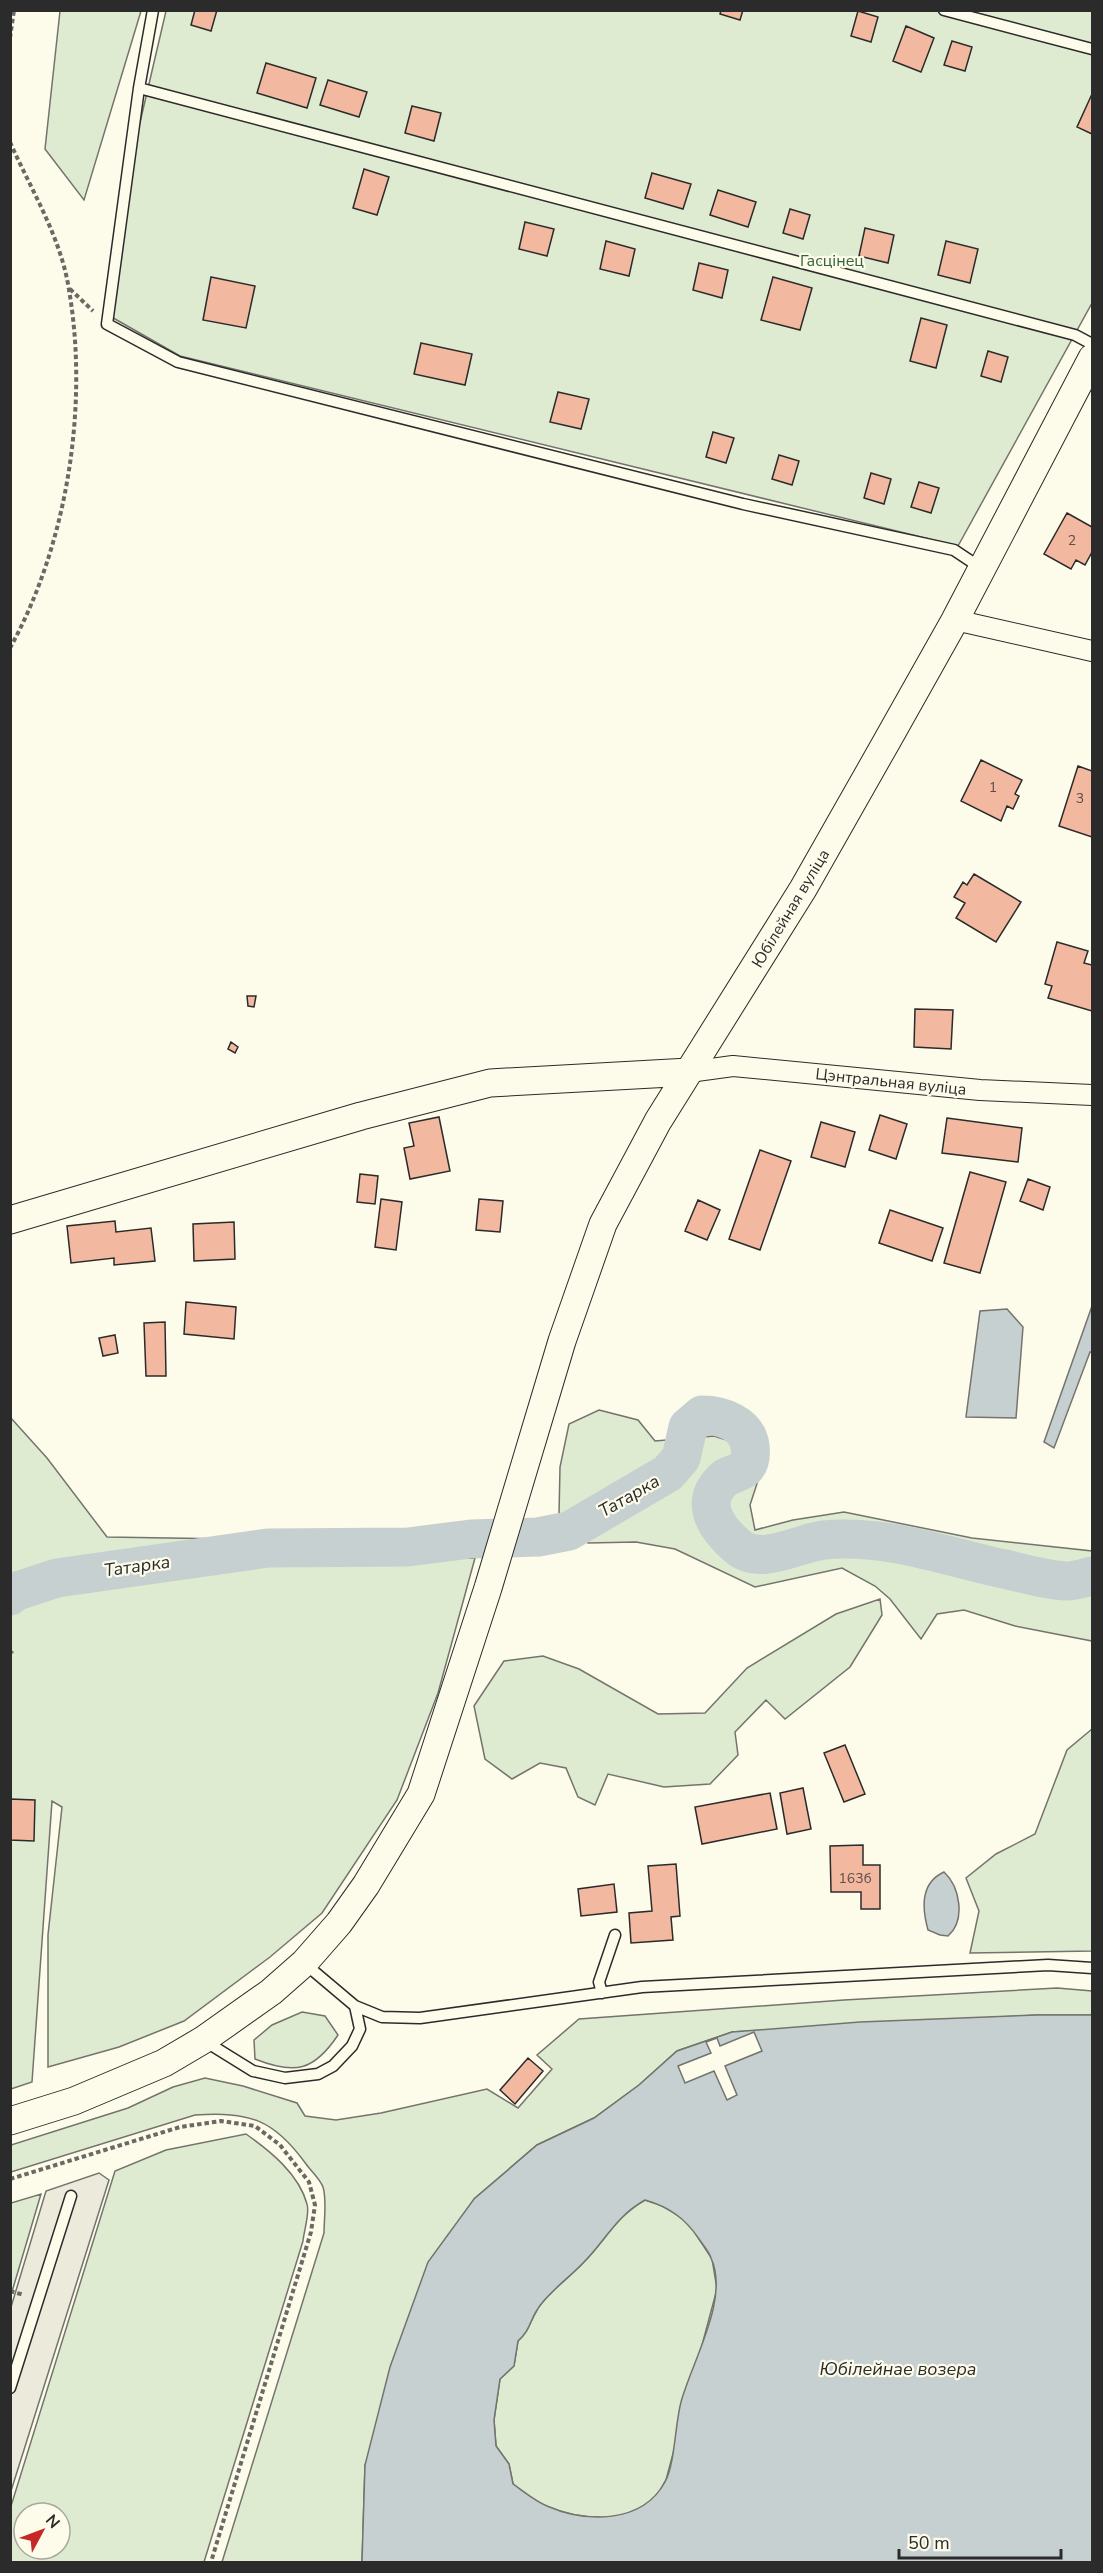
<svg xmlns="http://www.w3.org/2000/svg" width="1103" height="2573" font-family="'Nunito Sans',sans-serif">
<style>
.green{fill:#deebd1;stroke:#74746e;stroke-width:1.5;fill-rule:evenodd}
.parking{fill:#eceadb;stroke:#74746e;stroke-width:1.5}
.water{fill:#c7d0d0;stroke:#74746e;stroke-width:1.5;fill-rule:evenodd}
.pier{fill:#fdfbea;stroke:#74746e;stroke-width:1.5}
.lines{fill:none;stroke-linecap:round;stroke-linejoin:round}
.river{stroke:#c7d0d0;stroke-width:39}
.building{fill:#f2b8a0;stroke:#2b2b2b;stroke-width:1.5}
.lane-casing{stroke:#2b2b2b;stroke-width:13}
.street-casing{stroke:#2b2b2b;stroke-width:22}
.secondary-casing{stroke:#2b2b2b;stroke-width:29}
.path{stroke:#6a6964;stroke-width:4;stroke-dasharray:4.5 3;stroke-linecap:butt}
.lane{stroke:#fdfbea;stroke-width:10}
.street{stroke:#fdfbea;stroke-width:20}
.secondary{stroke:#fdfbea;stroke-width:27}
.labels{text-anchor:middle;stroke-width:4.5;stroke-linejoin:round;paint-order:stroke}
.number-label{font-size:14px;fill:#5d4e48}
.park-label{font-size:16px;fill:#34623c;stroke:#fdfbea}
.street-label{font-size:16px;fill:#2b2b2b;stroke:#fdfbea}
.water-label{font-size:18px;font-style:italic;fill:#2b2b2b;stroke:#fdfbea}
</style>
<rect width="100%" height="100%" fill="#fdfbea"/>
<!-- green -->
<path class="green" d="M60 11H141L84 200 45 149Z
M166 11H1092V303L958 546 180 356 108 315 138 131Z
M599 1410 638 1420 655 1441 714 1436 767 1453 750 1505 755 1530 793 1520 844 1512 972 1538 1092 1551V1641L1015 1626 964 1610 937 1614 921 1639 890 1599 875 1586 842 1568 755 1587 675 1549 636 1542 588 1543 559 1515 560 1467 569 1424Z
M10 1417 47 1458 107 1537 230 1539 312 1537 290 1562 475 1558 438 1693 397 1800 322 1913 270 1957 184 2021 119 2047 48 2067V1935L62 1807 52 1801 32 2082 11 2089 10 1655 13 1652 10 1650Z
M880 1599 882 1615 850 1667 785 1719 766 1700 735 1732 738 1755 710 1784 664 1787 608 1774 595 1805 578 1797 566 1768 540 1763 512 1779 485 1759 474 1706 504 1661 543 1656 579 1669 658 1714 705 1713 747 1668 836 1614Z
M1092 1729V1951L970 1953 979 1911 966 1878 996 1854 1035 1834 1067 1750Z
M1057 1988 1092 1991V2015H1037L732 2032 677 2051 639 2085 594 2118 537 2145 474 2199 365 2465 362 2562H222L324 2233C324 2219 327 2200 323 2187 320 2179 311 2171 306 2164 273 2118 249 2112 195 2115L11 2172V2145L128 2108 173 2087 205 2078 243 2086 297 2103 305 2116 336 2120 381 2113 487 2089 518 2108 552 2069 537 2055 579 2019 844 2000Z
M302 2012 325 2016 338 2035C314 2071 295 2075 255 2059L254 2040 272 2025Z
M246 2134C270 2151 299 2174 307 2204 310 2213 304 2230 303 2241L204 2562H11V2506L115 2171 166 2150ZM24 2513H60V2549H24Z
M41 2194 11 2295V2203Z
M645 2200 663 2206 688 2222 712 2259 717 2289 666 2480C662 2486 659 2494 654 2499 628 2525 578 2519 548 2507 535 2502 523 2491 513 2484L509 2464 496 2446 494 2420 500 2379 514 2366 518 2341C530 2330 529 2323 537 2310 546 2294 570 2277 583 2263 606 2240 615 2217 645 2200Z"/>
<!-- parking -->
<path class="parking" d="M99 2173 109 2180 11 2491V2307L46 2191Z"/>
<!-- water -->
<path class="water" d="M1092 1306V1352H1090L1054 1448 1044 1442Z
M1007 1309 1023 1327 1016 1418 966 1417 980 1311Z
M944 1872C960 1887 966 1920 948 1936L940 1935 928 1930C922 1908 920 1883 944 1872Z
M1037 2015H1092V2562H362L365 2465 390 2367 428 2262 474 2199 537 2145 594 2118 639 2085 677 2051 732 2032 860 2022ZM645 2200C669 2207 685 2218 699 2239 703 2245 709 2251 711 2258 730 2299 692 2361 681 2402 675 2424 675 2464 665 2482 642 2524 586 2523 547 2506 535 2501 523 2491 513 2484L509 2464 496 2446 494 2420 500 2379 514 2366 518 2341C530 2330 529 2323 537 2310 546 2294 570 2277 583 2263 606 2240 615 2217 645 2200Z"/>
<!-- pier -->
<path class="pier" d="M754 2032 762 2051 725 2066 737 2095 727 2100 714 2071 685 2083 678 2066 711 2053 706 2042 717 2038 720 2046Z"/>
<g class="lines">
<!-- river -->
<path class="river" d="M10 1596 11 1593 57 1578 268 1548 408 1547 471 1539 538 1537 569 1531 668 1473 681 1458 688 1427 702 1415C722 1415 747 1424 750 1446 751 1454 751 1462 745 1468 740 1473 731 1474 725 1478 698 1501 715 1527 737 1546 761 1567 797 1543 824 1540 883 1534 942 1555 999 1568 1020 1572 1044 1580 1066 1581 1074 1581 1084 1578 1092 1576"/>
</g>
<!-- building -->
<path class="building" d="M195 10H217L211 31 191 25Z
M721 10H743L740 20 720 14Z
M858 11 878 17 871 42 851 36Z
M906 26 934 38 921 72 893 61Z
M952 41 972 47 965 71 944 65Z
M266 63 316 78 307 108 257 93Z
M328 80 367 92 359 117 320 105Z
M1092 94V134L1077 127Z
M412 106 441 113 434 141 405 133Z
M364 169 389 177 377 215 353 208Z
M652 173 691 184 683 209 645 198Z
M718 190 756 202 748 227 710 215Z
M790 209 810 215 803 239 783 233Z
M525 222 554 229 547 256 519 249Z
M865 228 894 235 888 263 859 256Z
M606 241 635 249 629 276 600 269Z
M946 241 978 249 970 283 938 275Z
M699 263 728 270 722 298 693 290Z
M211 277 255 286 246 328 203 320Z
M773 277 812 288 800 330 761 320Z
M921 318 947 325 936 368 910 361Z
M421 343 472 354 465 385 414 374Z
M988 351 1008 357 1001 382 981 376Z
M558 392 589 399 581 429 550 422Z
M713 432 734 438 726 463 706 457Z
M779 455 799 461 792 485 772 479Z
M871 473 891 479 884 504 864 498Z
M919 482 939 488 931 513 911 507Z
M1067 513 1092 527V552L1085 565 1076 560 1071 569 1044 554Z
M981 760 1022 780 1015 794 1019 796 1013 809 1007 806 1001 821 961 801Z
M1078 766 1092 771V837L1059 826Z
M974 874 1021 902 996 942 956 918 965 903 954 897 963 882 967 885Z
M1057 942 1088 951 1084 963 1092 965V1011L1048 998 1052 986 1045 984Z
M247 996H256L254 1007 248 1006Z
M915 1009 953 1010 951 1049 914 1047Z
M231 1042 238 1047 235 1053 228 1049Z
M880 1115 907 1124 896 1159 869 1150Z
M439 1117 450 1171 410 1179 404 1148 414 1146 409 1123Z
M947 1118 1022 1128 1018 1162 942 1153Z
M821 1122 855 1132 845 1167 811 1157Z
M760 1150 791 1161 760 1250 729 1239Z
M970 1172 1006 1182 980 1273 944 1263Z
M360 1174 378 1176 375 1204 357 1202Z
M1028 1179 1050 1187 1043 1210 1020 1201Z
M381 1199 402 1202 396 1250 375 1247Z
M479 1199 503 1201 500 1232 476 1230Z
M698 1200 720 1210 707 1240 685 1231Z
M890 1210 943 1228 932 1261 879 1243Z
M115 1221 116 1232 151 1228 155 1261 114 1265V1258L71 1263 67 1226Z
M234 1222 235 1259 194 1261 193 1224Z
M186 1302 236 1307 234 1339 184 1334Z
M165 1322 166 1376H146L144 1323Z
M115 1335 118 1353 103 1356 99 1338Z
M845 1745 865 1794 844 1802 824 1753Z
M803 1788 811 1829 787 1834 780 1793Z
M770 1793 777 1829 702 1844 695 1807Z
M10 1799 35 1800 34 1841 10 1840Z
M863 1845V1865H880V1909H861V1892H831L830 1846Z
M676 1864 680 1916 671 1917 673 1940 631 1943 629 1913 652 1911 648 1866Z
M614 1884 617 1912 581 1916 578 1889Z
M528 2058 543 2071 515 2104 500 2090Z"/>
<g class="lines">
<defs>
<path id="lane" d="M153 10 139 88 107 324 178 362 743 504 954 550 981 568
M944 10 1092 49
M139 88 1075 335 1092 344
M304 1963 355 2006 382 2017 420 2018 642 1987 1048 1965 1092 1968
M602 1993 599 1982 615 1935
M203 2040 253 2071 285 2078 318 2074 333 2066 352 2046 360 2029 355 2006
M10 2388 71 2196"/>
<path id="street" d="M955 620 1092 651
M689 1072 733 1066 980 1090 1092 1095"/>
<path id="secondary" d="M10 1220 361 1116 490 1083 689 1072
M10 2121 74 2101 164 2063 203 2040 271 1992 304 1963 339 1923 366 1885 421 1794 488 1588 562 1341 603 1224 658 1121 803 889 887 741 955 620 1092 358"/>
</defs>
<!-- lane casing -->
<use href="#lane" class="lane-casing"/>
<!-- street casing -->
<use href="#street" class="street-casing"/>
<!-- secondary casing -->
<use href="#secondary" class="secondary-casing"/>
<!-- path -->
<path class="path" d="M10 38 14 10
M10 142C31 190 61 237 69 290 89 406 67 545 10 648
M70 289 93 311
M10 2179 180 2127 221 2121 255 2126 280 2145 309 2182 315 2205 311 2232 211 2562
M10 2291 24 2295"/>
<!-- lane -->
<use href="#lane" class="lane"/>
<!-- street -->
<use href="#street" class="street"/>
<!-- secondary -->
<use href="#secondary" class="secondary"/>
</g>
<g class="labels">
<!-- number labels -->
<g class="number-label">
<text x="1072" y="545">2</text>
<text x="993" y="792">1</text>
<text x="1080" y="803">3</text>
<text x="855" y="1883">163б</text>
</g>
<!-- park labels -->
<g class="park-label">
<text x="832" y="266">Гасцінец</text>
</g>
<!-- street labels -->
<g class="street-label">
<text transform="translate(790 908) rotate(-59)" y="6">Юбілейная вуліца</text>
<text transform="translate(891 1081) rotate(6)" y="6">Цэнтральная вуліца</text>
</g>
<!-- water labels -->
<g class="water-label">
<text transform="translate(629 1496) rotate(-30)" y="6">Татарка</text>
<text transform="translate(137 1566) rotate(-8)" y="6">Татарка</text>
<text x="898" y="2375">Юбілейнае возера</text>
</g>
</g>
<!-- border -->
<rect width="1103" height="2573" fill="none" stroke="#2b2b2b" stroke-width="24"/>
<!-- north arrow -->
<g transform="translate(42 2531) rotate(49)"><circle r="28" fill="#fdfbea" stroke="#a9a89e" stroke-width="1.5"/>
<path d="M0-4.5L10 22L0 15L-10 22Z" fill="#c62828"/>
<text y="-9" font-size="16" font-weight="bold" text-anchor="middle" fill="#2b2b2b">N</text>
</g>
<!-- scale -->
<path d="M899 2549v9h162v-9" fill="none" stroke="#2b2b2b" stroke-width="3"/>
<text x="908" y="2549" font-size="18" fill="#2b2b2b" stroke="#fdfbea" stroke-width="4.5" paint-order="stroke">50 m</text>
</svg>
